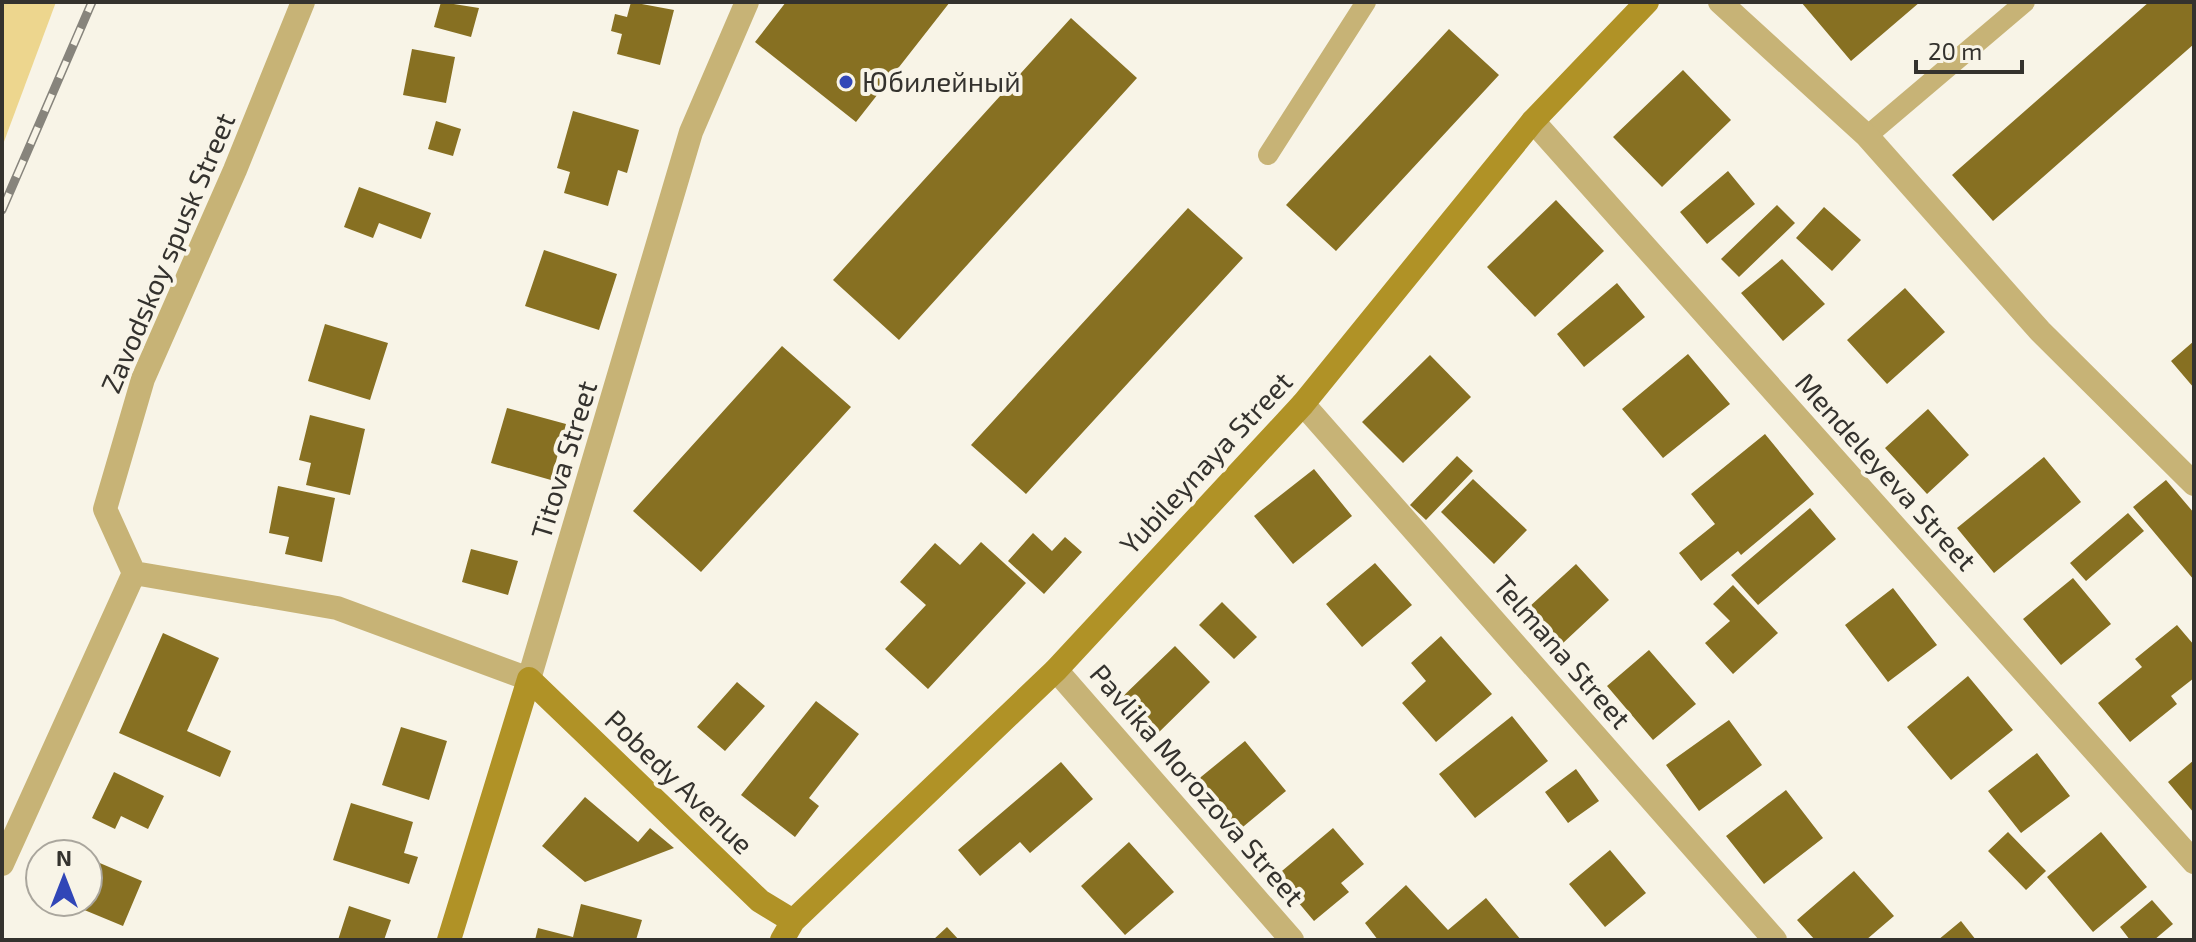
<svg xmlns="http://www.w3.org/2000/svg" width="2196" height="942" font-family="'Exo 2',sans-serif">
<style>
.green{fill:#edd68e}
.building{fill:#877022}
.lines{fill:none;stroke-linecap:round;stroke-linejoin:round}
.lane{stroke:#c7b376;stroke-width:20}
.street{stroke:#c7b376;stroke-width:24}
.secondary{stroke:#b09226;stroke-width:24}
.rail-casing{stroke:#87847c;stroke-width:9}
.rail{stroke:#f8f4e7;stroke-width:6;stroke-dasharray:18;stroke-linecap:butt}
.poi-dot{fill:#3146b7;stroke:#f8f4e7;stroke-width:3}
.labels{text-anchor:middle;stroke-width:8;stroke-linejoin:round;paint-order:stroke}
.poi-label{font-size:28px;fill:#34322e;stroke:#f8f4e7;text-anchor:start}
.street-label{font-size:28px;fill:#34322e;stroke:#f8f4e7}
</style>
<rect width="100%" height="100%" fill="#f8f4e7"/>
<!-- green -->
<path class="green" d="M2 2H56L2 147Z"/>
<!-- building -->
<path class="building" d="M441 2 479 8 471 37 434 27Z
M631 2 674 10 660 65 617 54 622 34 611 31 615 14 627 17Z
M786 2H950L856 122 755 42Z
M1801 2H1920L1851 61Z
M2149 2H2194V44L1993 221 1952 175Z
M1071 18 1137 78 899 340 833 280Z
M1449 29 1499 75 1336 251 1286 205Z
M412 49 455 57 446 103 403 95Z
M1683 70 1731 120 1662 187 1613 137Z
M573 111 639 130 627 173 618 170 608 206 564 193 570 172 557 168Z
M436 121 461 129 453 156 428 149Z
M1728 171 1755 204 1707 244 1680 212Z
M359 187 431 213 421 239 379 223 373 238 344 227Z
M1556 200 1604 251 1535 317 1487 267Z
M1777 205 1795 223 1739 277 1721 259Z
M1824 207 1861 240 1832 271 1796 238Z
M1188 208 1243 258 1026 494 971 445Z
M544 250 617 274 599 330 525 306Z
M1782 259 1825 304 1783 341 1741 293Z
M1617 283 1645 317 1584 367 1557 334Z
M1905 288 1945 332 1887 384 1847 340Z
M325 324 388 343 370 400 308 381Z
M2194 341V388L2171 361Z
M782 346 851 407 701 572 633 511Z
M1688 354 1730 404 1663 458 1622 409Z
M1430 355 1471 397 1403 463 1362 422Z
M507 408 566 424 551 480 491 463Z
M1928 409 1969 455 1927 494 1885 448Z
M310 415 365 429 350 495 306 485 311 463 299 460Z
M1765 434 1814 494 1741 555 1738 551 1701 581 1679 553 1715 524 1691 494Z
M1457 456 1473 471 1426 520 1410 505Z
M2044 457 2081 502 1994 573 1957 528Z
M1314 469 1352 516 1293 564 1254 516Z
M1473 479 1527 530 1494 564 1441 512Z
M2166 480 2194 513V580L2133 507Z
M278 486 335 498 322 562 285 554 289 537 269 533Z
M1810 508 1836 539 1758 605 1731 575Z
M2128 513 2144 531 2086 581 2070 563Z
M1033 533 1052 551 1065 537 1082 552 1044 594 1008 561Z
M981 542 1026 583 928 689 885 649 926 605 900 582 935 543 960 565Z
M471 549 518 561 508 595 462 582Z
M1375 563 1412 605 1362 647 1326 604Z
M1576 564 1609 600 1562 644 1528 608Z
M2073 578 2111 624 2061 665 2023 619Z
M1733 585 1778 633 1733 674 1705 643 1730 621 1713 604Z
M1893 588 1937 645 1888 682 1845 625Z
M1222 602 1257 637 1234 659 1199 625Z
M2177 625 2194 645V678L2171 696 2177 704 2130 742 2098 703 2142 667 2135 659Z
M163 633 219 658 187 731 231 751 220 777 119 733Z
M1441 636 1492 694 1436 742 1402 703 1426 681 1411 663Z
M1175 646 1210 682 1152 739 1116 703Z
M1649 650 1696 704 1653 740 1607 686Z
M1968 676 2013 730 1951 780 1907 727Z
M737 682 765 706 725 751 697 727Z
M816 701 859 734 809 798 819 806 795 837 741 795Z
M1512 716 1548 761 1475 818 1439 774Z
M1729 720 1762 765 1699 811 1666 765Z
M401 727 447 741 429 800 382 785Z
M1245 741 1286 791 1238 831 1196 781Z
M2037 753 2070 796 2021 833 1988 791Z
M2194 760V813L2168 782Z
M1061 762 1093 799 1030 853 1020 842 980 876 958 850Z
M1576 769 1599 801 1568 823 1545 792Z
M114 772 164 796 148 829 121 816 115 829 92 818Z
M1786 790 1823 838 1764 884 1726 836Z
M585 797 638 842 650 828 674 848 585 882 542 846Z
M351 803 413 822 404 853 418 857 409 884 333 860Z
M1333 828 1364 864 1341 883 1349 892 1314 921 1276 876Z
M2008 832 2046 871 2026 890 1988 851Z
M2101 832 2147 887 2093 932 2047 877Z
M1129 842 1174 892 1125 935 1081 886Z
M52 843 78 854H47Z
M1610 850 1646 893 1605 927 1569 884Z
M88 858 142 881 123 926 65 902H88Z
M1854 871 1894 916 1866 940H1815L1797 920Z
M1406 885 1448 930 1486 898 1521 940H1378L1365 923Z
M2152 900 2173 924 2154 940H2130L2120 927Z
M581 904 642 920 636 940H535L538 928 573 937Z
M349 906 391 920 384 940H338Z
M1961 921 1976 940H1938Z
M947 927 959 940H933Z"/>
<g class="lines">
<!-- lane -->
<path class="lane" d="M1867 136 2025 2
M1268 155 1366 2"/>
<!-- street -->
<path class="street" d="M303 2 235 170 143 379 105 509 134 573 337 608 529 679 691 132 747 2
M1720 2 1867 136 2040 331 2194 484
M1533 121 2194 862
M1303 404 1775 940
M1056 670 1292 940
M2 864 134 573"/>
<!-- secondary -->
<path class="secondary" d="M449 940 529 679 760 901 793 921
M782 940 793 921 1056 670 1303 404 1533 121 1647 2"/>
<defs>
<path id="rail" d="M2 210 92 2"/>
</defs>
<!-- rail casing -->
<use href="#rail" class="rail-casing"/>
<!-- rail -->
<use href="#rail" class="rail"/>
</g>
<!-- markers -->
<circle class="poi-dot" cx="846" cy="82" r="8"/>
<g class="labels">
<!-- poi labels -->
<g class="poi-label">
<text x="862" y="92">Юбилейный</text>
</g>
<!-- street labels -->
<g class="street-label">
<text transform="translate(168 253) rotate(-67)" y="10">Zavodskoy spusk Street</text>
<text transform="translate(564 460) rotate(-73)" y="10">Titova Street</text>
<text transform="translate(1206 463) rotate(-47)" y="10">Yubileynaya Street</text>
<text transform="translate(1886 472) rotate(48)" y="10">Mendeleyeva Street</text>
<text transform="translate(1562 652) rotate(49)" y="10">Telmana Street</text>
<text transform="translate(679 782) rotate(44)" y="10">Pobedy Avenue</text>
<text transform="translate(1197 785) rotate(49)" y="10">Pavlika Morozova Street</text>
</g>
</g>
<!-- border -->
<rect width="2196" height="942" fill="none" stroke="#34322e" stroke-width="8"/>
<!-- north arrow -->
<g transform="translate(64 878)"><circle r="38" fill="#f8f4e7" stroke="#aaa69d" stroke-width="2"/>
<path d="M0-6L14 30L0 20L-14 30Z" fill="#3146b7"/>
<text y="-12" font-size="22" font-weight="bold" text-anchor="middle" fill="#34322e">N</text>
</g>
<!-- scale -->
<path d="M1916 60v12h106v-12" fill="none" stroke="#34322e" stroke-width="4"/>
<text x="1928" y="60" font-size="24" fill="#34322e" stroke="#f8f4e7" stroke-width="6" paint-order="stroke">20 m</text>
</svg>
